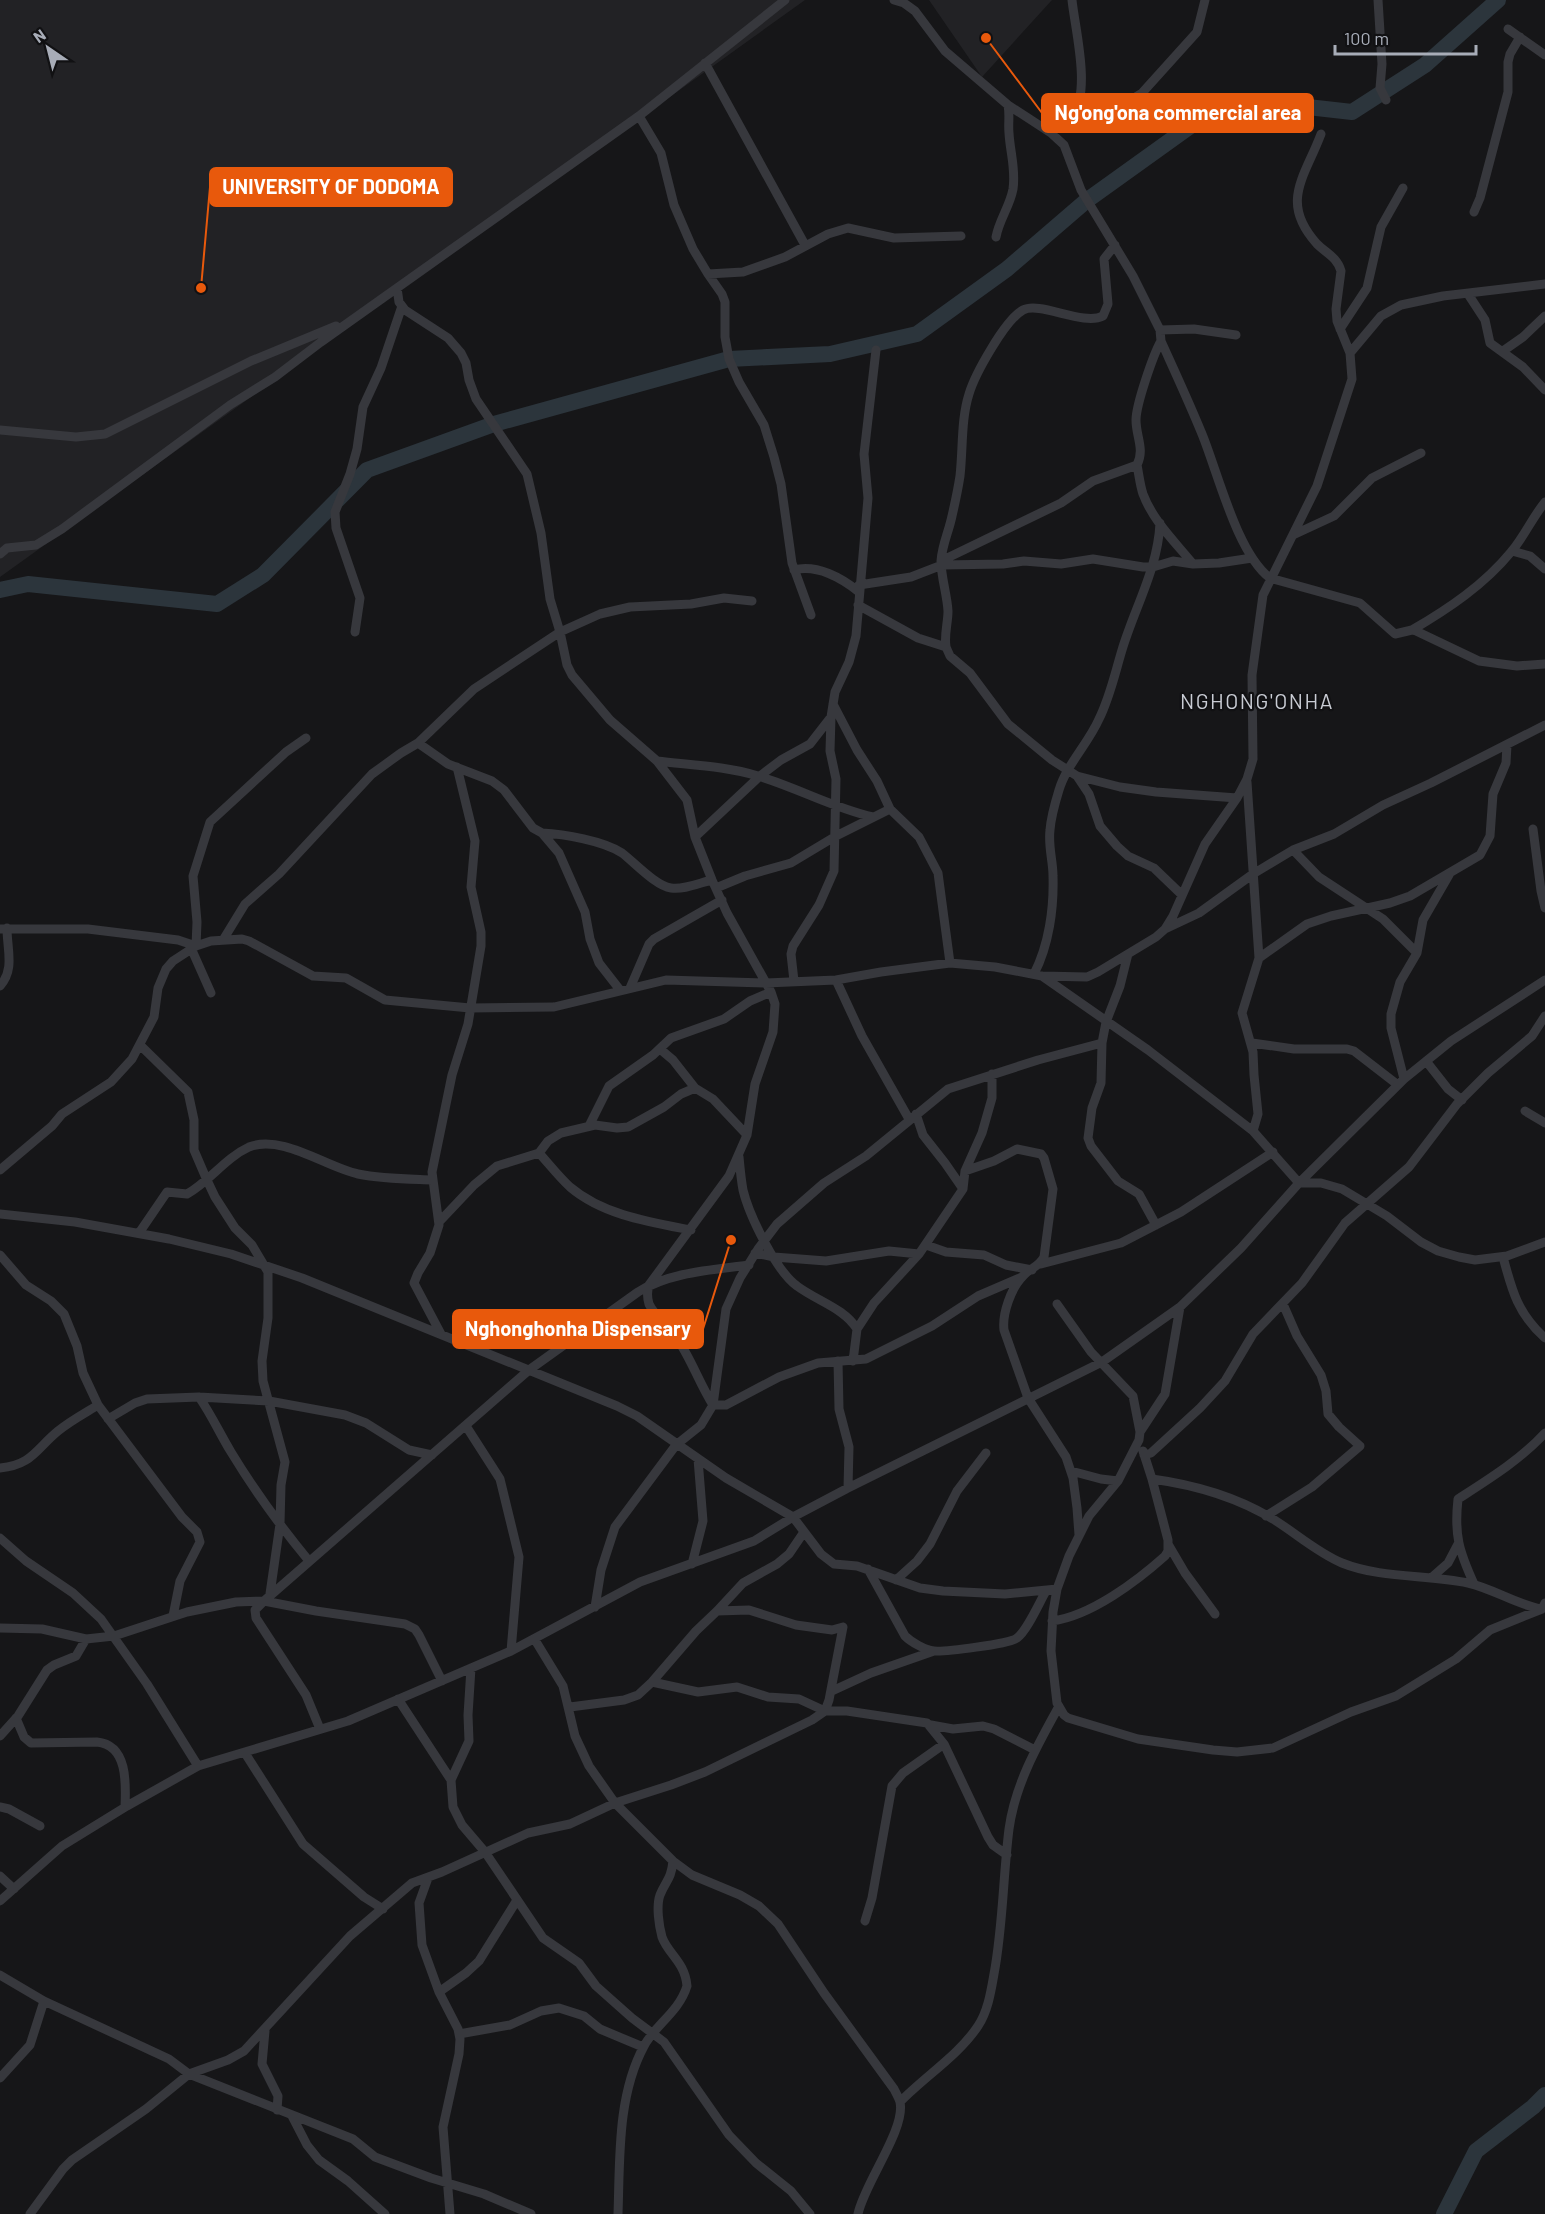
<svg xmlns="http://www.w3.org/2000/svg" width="1545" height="2214" font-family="Barlow,sans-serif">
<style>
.built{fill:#222225}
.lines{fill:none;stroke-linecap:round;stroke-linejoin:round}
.river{stroke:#2c353c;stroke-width:16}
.street{stroke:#37383d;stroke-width:9}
.labels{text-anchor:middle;stroke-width:4.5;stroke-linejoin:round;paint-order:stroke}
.quarter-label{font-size:21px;letter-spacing:1.5px;fill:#c9ccd4;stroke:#111113}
.leader{fill:none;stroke:#e8590c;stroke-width:2}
.callout-dot{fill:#e8590c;stroke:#111113;stroke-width:2}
.callout{fill:#e8590c;stroke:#e8590c;stroke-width:2}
.callout-label{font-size:20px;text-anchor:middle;font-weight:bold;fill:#fff}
</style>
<rect width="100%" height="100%" fill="#161618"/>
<!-- built -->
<path class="built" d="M0 0H805L0 577Z
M929 0H1052L982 77Z"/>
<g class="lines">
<!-- river -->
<path class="river" d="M0 590 28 584 217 604 263 575 367 470 494 424 729 359 830 354 917 334 1007 269 1086 201 1217 107 1290 105 1352 112 1425 65 1498 0
M1444 2214 1476 2151 1533 2107 1545 2095"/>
<!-- street -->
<path class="street" d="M894 0 904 3 915 11 945 51 1008 105 1051 133 1064 145 1081 190 1133 276 1160 330 1161 341C1175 372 1189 402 1202 434 1218 473 1237 553 1270 578L1360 603 1395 634 1412 630 1416 631 1479 661 1517 666 1545 664
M1378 0 1382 64 1380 88 1386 100
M1508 29 1545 55
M705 63 805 245
M1073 115H1096L1121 106 1142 93 1197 32 1205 0
M639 116 661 153 674 205 693 249 708 274 743 272 785 257 828 234 848 228 894 238 961 236
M1051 133C1058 127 1068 122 1073 115 1091 90 1075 29 1072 0
M1474 212 1480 198 1508 92V62L1510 54 1520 37
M996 237C999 220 1010 206 1013 189 1016 169 1010 152 1009 133 1008 124 1010 115 1008 105
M708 274 722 294 725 302V337L729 359 739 382 764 425 774 457 781 484 792 563 811 615
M397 288 399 302 405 310 448 338 461 353 466 363 469 380 476 399 527 474 541 533 550 599 560 632 567 665 572 675 610 720 657 761 687 800 695 837 712 880 727 913 771 992 775 1004 773 1032 755 1084 747 1135 729 1176 649 1285C647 1291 647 1297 649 1304 655 1317 668 1326 676 1337 691 1358 699 1383 713 1405H726L779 1377 818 1363 866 1359 932 1326 978 1296 1022 1277
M1468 294 1485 320 1490 343 1523 367 1545 390
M1340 329 1367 288 1381 227 1403 188
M1160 330 1194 329 1236 335
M1503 351 1523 337 1545 316
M1350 353 1381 316 1401 305 1443 296 1545 284
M0 430 76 437 105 434 251 361 336 326
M1137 465C1139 475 1140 485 1143 494 1153 521 1176 543 1193 564
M1293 535 1334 516 1372 478 1421 453
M1512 551 1530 556 1545 569
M0 554 7 548 36 545 62 529 230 405 275 377 321 342 639 116 785 0
M941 561 1061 503 1093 481 1137 465C1145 449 1136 437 1136 420 1136 405 1153 355 1161 341
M794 570C817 564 842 578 859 592
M859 585 911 577 942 565 1003 564 1024 561 1061 564 1093 559 1143 567H1153L1173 561 1193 564 1219 563 1252 558
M858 605 918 638 946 647 950 656 970 673 1008 724 1052 760 1077 776 1089 794 1100 826 1117 846 1128 856 1154 868 1181 894
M1412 630C1448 609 1484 585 1511 552 1524 537 1532 518 1545 502
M355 632 360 598 336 528 335 512 350 474 357 449 363 407 381 368 402 306
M946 647C944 634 948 623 948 611 947 594 941 577 941 561 942 545 949 531 952 516 955 503 958 489 960 476 963 449 961 419 969 394 975 374 1005 320 1023 310 1040 301 1083 326 1103 316L1108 304 1104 259 1115 245
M833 704 857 750 877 781 890 809 919 837 938 873 950 963
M418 743 448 764 492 781 504 790 533 828 542 833 559 853 585 912 590 939 599 963 620 990
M657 761C690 765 726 766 758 776 798 788 833 808 873 817
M1077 776 1120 787 1156 792 1237 798
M1247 782 1259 958 1242 1013 1253 1052 1254 1075 1258 1114 1253 1131
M1533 829 1541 891 1545 908
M542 833C564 834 604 841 622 853 635 863 656 886 671 888 684 890 699 883 712 880
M695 837 760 776 781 760 810 744 831 717
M1293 850 1319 877 1383 919 1417 953
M716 888 745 876 791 863 836 836 890 809
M0 929H88L178 940 196 946 197 922 193 876 210 822 286 752 306 738
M1165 929 1199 913 1253 874 1293 850 1334 834 1383 805 1431 783 1545 725
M223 940 245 904 279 874 372 774 401 753 418 743 474 689 560 632 600 614 630 607 691 604 724 598 752 601
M191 948 211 993
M1128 954 1120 986 1106 1022 1102 1043 1101 1083 1092 1108 1088 1138 1091 1146 1118 1181 1139 1194 1156 1225
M1259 958 1307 924 1331 916 1390 903 1410 896 1480 855 1490 836 1493 794 1506 763 1507 745
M1034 974C1049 945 1054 908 1053 876 1053 861 1048 846 1050 830 1051 817 1055 803 1059 790 1067 764 1088 744 1099 719 1110 697 1115 673 1122 650 1135 607 1158 568 1160 523
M1042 976 1148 1050 1253 1131 1299 1183H1321L1342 1189 1387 1216 1421 1242 1438 1251 1459 1257 1475 1260 1507 1256 1545 1242
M836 980 862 1036 909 1119
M794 981 791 954 793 946 819 905 834 871 836 779 830 751 831 717 835 692 849 662 856 636 868 498 864 454 876 350
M0 986C15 969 7 950 7 928
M630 988 649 944 654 939 722 900
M1252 1043 1294 1049H1347L1354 1051 1398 1085
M140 1045 188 1092 194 1120V1150L206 1178 215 1197 235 1228 252 1245 268 1272V1318L262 1361 263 1381 285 1462 281 1485 280 1524 270 1594
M660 1049 673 1060 695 1088 713 1099 747 1135
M1426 1061 1448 1089 1462 1100
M1404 1079 1391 1028V1014L1400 982 1417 953 1423 920 1449 875
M1525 1111 1545 1123
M916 1114 923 1135 945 1163 963 1189
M589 1126 609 1086 653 1055 671 1038 724 1019 750 1001 771 992
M539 1153C549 1164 559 1177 570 1187 603 1215 649 1222 691 1230
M739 1157C740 1168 741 1179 743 1190 749 1215 776 1271 797 1286 817 1301 844 1308 857 1329
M0 1170 52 1126 62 1114 111 1082 132 1059 154 1017 158 988 166 969 173 961 196 946 211 941 242 939 249 941 313 976 346 978 385 1000 470 1008 554 1007 666 980 766 983 836 980 881 972 950 963 995 967 1042 976 1087 977 1098 972 1156 937 1165 929 1173 916 1205 844 1237 798 1247 779 1253 759 1252 675 1263 595 1317 486 1352 379 1350 353 1337 321 1336 309 1341 271C1337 257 1326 253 1317 244 1279 202 1305 177 1321 134
M965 1171 994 1161 1017 1149 1041 1154 1044 1158 1053 1189 1044 1257C1039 1267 1030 1268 1023 1276 1011 1288 1002 1314 1004 1330L1028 1398 1066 1457 1073 1478 1077 1508 1079 1535
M0 1214 75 1222 169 1239 231 1254 302 1278 617 1406 637 1416 726 1478 793 1517 821 1554 834 1564 857 1566 920 1588 943 1591 1005 1594 1057 1589
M440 1221 474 1185 497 1166 539 1153 548 1141 561 1133 595 1125 617 1128 628 1127 664 1107 681 1094 695 1088
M139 1233 167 1192 187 1194C209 1182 225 1158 249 1147 282 1134 326 1167 358 1174 383 1179 407 1179 432 1180
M926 1245 946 1252 984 1255 1006 1265 1032 1270
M755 1253 774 1257 826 1261 889 1251 919 1254
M0 1255 26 1285 51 1301 64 1314 77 1346 83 1373 98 1405 182 1517 197 1532 200 1542 180 1581 173 1616
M1503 1257C1512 1291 1518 1314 1545 1338
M1041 1264 1121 1243 1181 1212 1273 1152
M1057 1304 1091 1352 1133 1396 1140 1432 1139 1440 1118 1481 1089 1516 1069 1556 1057 1589 1053 1612 1051 1651 1057 1703 1064 1715 1068 1718 1138 1739 1213 1750 1237 1752 1273 1748 1351 1712 1396 1696 1456 1659 1490 1630 1542 1609 1545 1603
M441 1334 414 1283 418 1273 430 1253 439 1225 432 1172 452 1075 468 1024 481 946V932L471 887 475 841 457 767
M838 1361 839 1409 849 1447 848 1488
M853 1361 857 1329 874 1303 919 1254 963 1189 965 1171 982 1133 992 1098V1074
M199 1397C211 1414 220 1434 231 1452 254 1490 281 1527 309 1561
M108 1419 135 1403 147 1399 199 1397 269 1401 345 1415 366 1423 409 1450 432 1455
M466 1426 500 1479 519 1557 511 1651
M1140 1432 1165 1394 1180 1307
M1143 1451 1152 1479C1196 1485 1238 1497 1276 1521 1298 1535 1318 1553 1342 1563 1382 1579 1427 1574 1468 1583 1494 1589 1515 1604 1541 1609
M1144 1455 1151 1453 1200 1408 1225 1381 1253 1334 1302 1283 1345 1223 1409 1167 1457 1104 1488 1073 1532 1036 1545 1016
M0 1468C32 1465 36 1449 58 1431 70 1421 85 1413 98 1405
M1071 1471 1101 1479 1118 1481
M1266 1516 1312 1487 1360 1446 1339 1427 1328 1414 1326 1391 1321 1375 1297 1336 1283 1304
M0 1538 26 1561 73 1593 101 1619 147 1684 198 1766
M1168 1544 1185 1573 1215 1614
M692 1564 703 1521 698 1459
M868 1569 905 1636C911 1642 925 1650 934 1651 944 1652 1009 1644 1017 1638 1027 1631 1039 1603 1046 1591
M1431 1578 1448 1563 1458 1544
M896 1580 917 1561 930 1544 957 1491 986 1453
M1474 1584C1459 1551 1454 1535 1458 1499 1489 1479 1520 1460 1545 1433
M595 1607 601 1570 615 1527 676 1445 701 1425 713 1405 726 1309 740 1278 758 1249 777 1224 824 1183 866 1156 948 1089 1038 1060 1102 1043
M1052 1621C1091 1616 1137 1581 1165 1556L1168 1551V1540L1152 1479
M0 1628 42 1629 86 1639 114 1636 187 1612 236 1602 264 1601 316 1611 405 1624 415 1629 419 1635 442 1681
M535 1640 563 1686 575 1736 589 1766 615 1803 673 1861 692 1875 740 1895 759 1906 778 1924 824 1993 894 2089C896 2093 899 2098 900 2102 906 2129 864 2184 858 2214
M471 1668 468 1715 469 1741 451 1780 453 1807 462 1825 485 1852 543 1938 579 1963 596 1986 632 2018 664 2042 729 2135 756 2163 791 2191 810 2214
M652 1682 698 1692 737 1687 768 1697 799 1699 825 1711H847L927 1723 944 1744 988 1837 993 1845 1007 1855
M832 1691 871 1673 934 1651
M398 1699 451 1780
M570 1707 624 1700 638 1695 652 1682 696 1631 717 1611 743 1583 777 1564 789 1554 804 1532
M16 1718 24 1737 31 1743 97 1742C128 1745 126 1784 125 1807
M931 1725 953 1729 983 1726 994 1729 1035 1750
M320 1729 306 1695 256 1618 255 1610 264 1601 529 1370 638 1292C670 1272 712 1270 749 1265
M0 1736 18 1716 47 1670 54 1665 76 1656 86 1639
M245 1753 303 1844 364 1897 383 1909
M0 1807 9 1809 40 1826
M0 1876 14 1889
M428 1878 419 1903 422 1945 439 1992 458 2029 460 2039 459 2054 443 2127 450 2214
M0 1901 62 1846 127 1806 198 1766 348 1721 511 1651 640 1582 754 1541 793 1517 848 1488 1102 1362 1180 1307 1241 1248 1299 1183 1404 1079 1451 1041 1545 980
M865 1921 872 1898 892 1786 903 1773 944 1744
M0 1975 44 2001 169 2059 189 2074 353 2139 375 2157 431 2178 484 2194 531 2214
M439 1992 466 1973 479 1961 517 1900
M265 2031 262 2064 278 2096 277 2110
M459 2034 510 2025 541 2011 559 2008 584 2016 600 2029 643 2047
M0 2078 30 2045 44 2001
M900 2102C924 2077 959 2055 978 2026 988 2011 991 1991 994 1974 1003 1926 1003 1877 1009 1829 1015 1785 1037 1746 1058 1708
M292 2116 307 2145 319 2160 348 2181 385 2214
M30 2214 63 2169 72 2160 146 2109 189 2074 228 2060 244 2051 350 1936 412 1883 442 1872 528 1833 570 1824 615 1803 671 1785 705 1772 812 1720 825 1711 829 1700 843 1627 832 1630 796 1625 749 1610 717 1611
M618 2214C620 2159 617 2096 644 2046 655 2025 679 2012 687 1986 685 1962 668 1954 662 1937 659 1926 656 1906 660 1895 666 1880 671 1880 673 1861"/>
</g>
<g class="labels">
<!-- quarter labels -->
<g class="quarter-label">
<text x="1257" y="709">NGHONG'ONHA</text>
</g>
</g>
<!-- callouts -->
<path class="leader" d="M986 38L1042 113M201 288L210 187M731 1240L703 1329"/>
<g class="callout-dot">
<circle cx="986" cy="38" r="6"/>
<circle cx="201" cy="288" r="6"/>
<circle cx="731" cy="1240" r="6"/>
</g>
<g class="callout">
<rect x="1042" y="94" width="271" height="38" rx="6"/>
<rect x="210" y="168" width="242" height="38" rx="6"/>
<rect x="453" y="1310" width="250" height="38" rx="6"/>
</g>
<g class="callout-label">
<text x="1178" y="120">Ng'ong'ona commercial area</text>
<text x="331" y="194">UNIVERSITY OF DODOMA</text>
<text x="578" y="1336">Nghonghonha Dispensary</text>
</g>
<!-- north arrow -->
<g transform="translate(48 48) rotate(325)" stroke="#111113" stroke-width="4.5" paint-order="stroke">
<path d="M0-4.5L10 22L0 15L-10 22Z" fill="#a8adb8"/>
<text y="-9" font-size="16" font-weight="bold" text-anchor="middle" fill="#a8adb8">N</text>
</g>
<!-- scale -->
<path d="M1335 45v9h141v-9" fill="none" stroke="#a8adb8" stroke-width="3"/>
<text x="1344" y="45" font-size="18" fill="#a8adb8" stroke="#111113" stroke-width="4.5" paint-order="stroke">100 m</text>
</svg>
